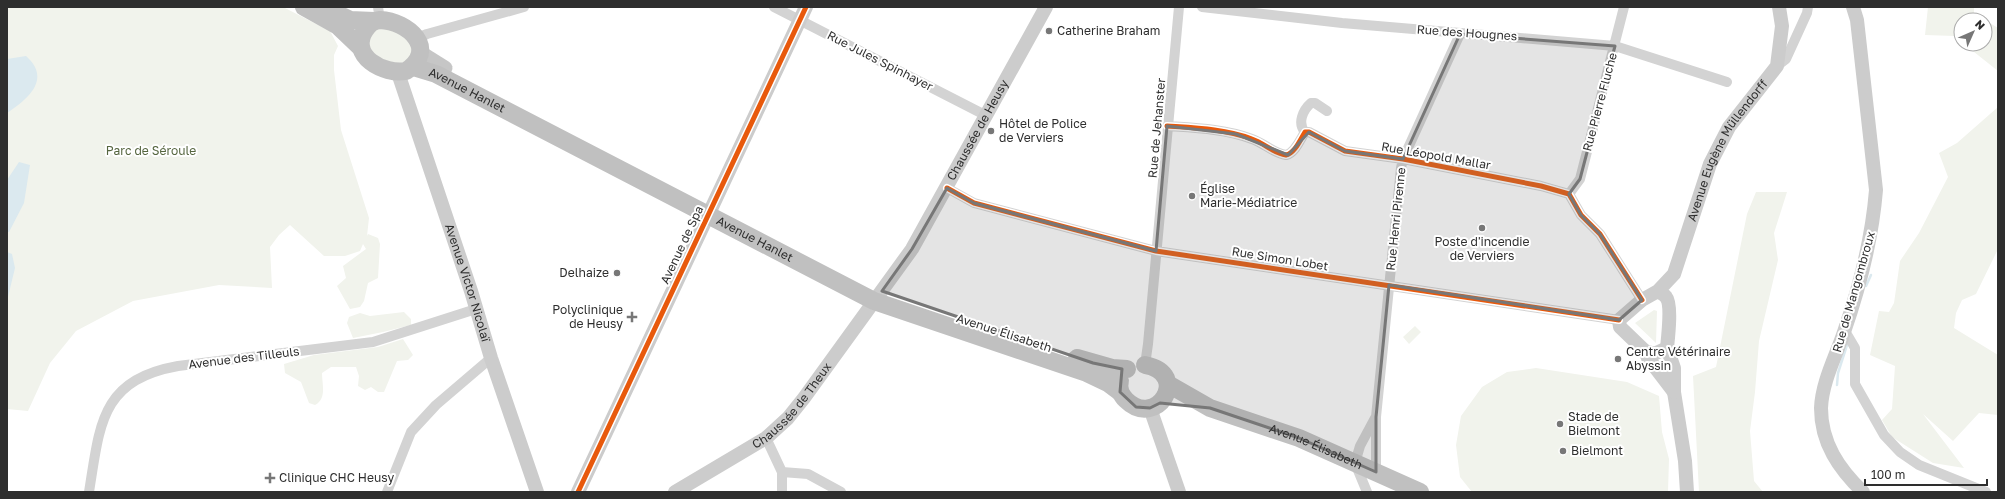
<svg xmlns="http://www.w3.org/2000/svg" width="2005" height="499" font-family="'Golos Text',sans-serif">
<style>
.green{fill:#f1f3ec}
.water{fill:#dbe9ef}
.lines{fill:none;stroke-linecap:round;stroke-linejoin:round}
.stream{stroke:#dbe9ef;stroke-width:2.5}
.street{stroke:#d3d3d3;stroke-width:10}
.secondary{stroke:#ccc;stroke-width:14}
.primary{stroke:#c6c6c6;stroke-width:15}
.highway{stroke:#c0c0c0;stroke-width:18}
.cycleway-casing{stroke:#fff;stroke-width:8}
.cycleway{stroke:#e8590c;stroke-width:5}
.marked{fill:#777;fill-opacity:0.2;stroke:#777;stroke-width:3;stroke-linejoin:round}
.poi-dot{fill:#777;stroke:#fff;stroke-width:1.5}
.labels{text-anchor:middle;stroke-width:4;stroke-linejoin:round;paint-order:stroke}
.poi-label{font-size:12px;fill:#2e2e2e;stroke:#fff;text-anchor:start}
.street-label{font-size:12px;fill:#2e2e2e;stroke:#fff}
.park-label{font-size:12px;fill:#55653f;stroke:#fff}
</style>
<rect width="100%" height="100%" fill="#fff"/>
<!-- green -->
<path class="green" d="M7 7H283L330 31 338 46 334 55V70L341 130 369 218 367 236 368 234 378 238 380 244 378 278 368 283 364 301 360 307 350 309 337 286 346 278 343 266 366 249 363 244 360 251 345 256H324L290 225 279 235 270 247 272 288 219 285 133 301 76 331 50 363 28 411 7 409Z
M1928 7H1974V14L1984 20H1961V41L1955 36 1925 35Z
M1985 20 1998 28V71L1964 44H1985Z
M395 27 416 49 401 67 369 53 367 36 373 29Z
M1998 107V249L1976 294 1962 300 1956 313 1954 328 1998 355V415L1979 413 1953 441 1923 414 1964 468 1933 463 1892 437 1882 420 1892 409 1895 366 1870 355 1879 311 1889 312 1894 303 1900 261 1919 233 1948 177 1939 153 1957 143Z
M1756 192H1787L1774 233 1778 260 1759 341 1755 392 1750 431 1754 481 1763 492H1699L1693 376 1716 367 1747 214Z
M1654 310 1657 311 1656 343 1635 323Z
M404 312 411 319V325L383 332 353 338 347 323 349 317 360 313 370 316Z
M1415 326 1421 332 1409 344 1403 337Z
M403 339 413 355 408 360 397 361 384 392H378L371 387 365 390 358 386 359 376 356 367H331L322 373C322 384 327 399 315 405L309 403 301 382 285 373 284 364 314 355 378 347Z
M1536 368 1627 382 1659 396 1662 432 1669 459 1668 492H1472L1460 477 1456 445 1461 416 1482 387 1507 372Z"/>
<!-- water -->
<path class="water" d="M26 56C52 79 28 99 7 113V59Z
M19 162 30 165 24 203 9 232H7V180Z
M7 252 12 254 15 268 7 301Z"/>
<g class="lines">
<!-- stream -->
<path class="stream" d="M1866 286 1871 275
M1837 385 1838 373 1847 345"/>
<!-- street -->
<path class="street" d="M378 7 380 20
M774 7 985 115
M1202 7 1342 23 1615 46 1727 82
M417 38 427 34 524 7
M1777 66 1786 59 1807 13 1808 7
M1167 126C1196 128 1225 129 1252 139 1264 143 1273 153 1286 155 1295 153 1300 140 1305 132H1309L1345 151 1403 159 1541 186 1569 194 1581 215 1600 234 1642 300
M1305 132C1297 123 1303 110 1311 103H1315L1327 111
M947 188 974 203 1156 251 1619 320
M1569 194 1580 179 1624 7
M1845 331 1855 348V384L1884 435 1900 452 1919 465 1986 492
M1145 365 1148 344 1179 7
M766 438 782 472V492
M782 472 808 474 841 492
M1376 472V417L1401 168 1403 159 1460 34
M89 492C100 425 100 380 178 366L373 342 476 309
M387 492 411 432 436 405 491 358
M1367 492 1355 463 1360 446 1375 418"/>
<!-- secondary -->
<g class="secondary">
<path d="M1853 7 1857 20 1876 190C1872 239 1860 286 1844 332 1836 356 1822 382 1821 408 1821 443 1839 469 1863 492"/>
<path id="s1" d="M398 73 471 291 491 358 537 492"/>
<path id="s2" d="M1658 291C1660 293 1664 294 1666 297 1672 304 1668 338 1667 348L1654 354 1645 351 1620 327 1619 320 1642 300 1658 291 1674 274 1710 164 1729 127 1777 66 1782 26 1779 7"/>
<path d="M1667 348 1674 368V392L1685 461 1687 492"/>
<path d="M1645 351 1648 358 1674 392"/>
<path d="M1150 408 1179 492"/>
<path d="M578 492 806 7"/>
<path id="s3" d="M675 492 766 438 788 418 804 398 912 249 1046 7"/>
</g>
<!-- primary -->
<path class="primary" d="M421 53 445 68"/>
<!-- highway -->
<g class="highway">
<path d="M304 7 338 26 360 47"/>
<path d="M329 10 350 20 374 21"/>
<path d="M380 20C408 21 439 49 406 71 384 75 348 56 365 30 369 24 372 21 380 20Z"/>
<path id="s4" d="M413 67 436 74 874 301 1087 373 1108 383 1120 392"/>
<path d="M1077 358 1112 368 1127 369"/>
<path d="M1120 381C1118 388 1121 395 1126 400 1156 430 1192 374 1145 365"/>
<path id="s5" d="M1168 384 1210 408 1299 438 1420 492"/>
</g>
<defs>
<path id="cycleway" d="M1167 126C1196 128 1225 129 1252 139 1264 143 1273 153 1286 155 1295 153 1300 140 1305 132H1309L1345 151 1403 159 1541 186 1569 194 1581 215 1600 234 1642 300
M947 188 974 203 1156 251 1619 320
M578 492 806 7"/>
</defs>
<!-- cycleway casing -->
<use href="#cycleway" class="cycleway-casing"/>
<!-- cycleway -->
<use href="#cycleway" class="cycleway"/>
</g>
<!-- marked area -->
<path class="marked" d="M1460 34 1615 46 1580 179 1569 194 1581 215 1600 234 1642 300 1619 320 1389 285 1376 417V472L1299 438 1210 408 1160 403 1150 408 1136 407 1120 392 1122 369 1093 363 882 291 912 249 947 188 974 203 1156 251 1167 126 1236 134 1288 155 1309 132 1345 151 1403 159Z"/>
<!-- markers -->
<g class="poi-dot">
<circle cx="1049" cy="31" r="4"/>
<circle cx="991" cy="131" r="4"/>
<circle cx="1192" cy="196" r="4"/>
<circle cx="1482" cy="228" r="4"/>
<circle cx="617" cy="273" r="4"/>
<path d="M630 311h4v4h4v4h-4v4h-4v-4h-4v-4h4z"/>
<circle cx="1618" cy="359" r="4"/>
<circle cx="1560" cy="424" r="4"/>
<circle cx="1563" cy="451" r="4"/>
<path d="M268 472h4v4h4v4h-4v4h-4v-4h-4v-4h4z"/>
</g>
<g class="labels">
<!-- poi labels -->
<g class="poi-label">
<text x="1057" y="35">Catherine Braham</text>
<text x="999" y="128">Hôtel de Police<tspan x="999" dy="14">de Verviers</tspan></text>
<text x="1200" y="193">Église<tspan x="1200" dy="14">Marie-Médiatrice</tspan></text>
<text x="1482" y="246" text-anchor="middle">Poste d'incendie<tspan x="1482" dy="14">de Verviers</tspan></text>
<text x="609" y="277" text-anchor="end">Delhaize</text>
<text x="623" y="314" text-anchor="end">Polyclinique<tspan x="623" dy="14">de Heusy</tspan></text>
<text x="1626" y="356">Centre Vétérinaire<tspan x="1626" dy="14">Abyssin</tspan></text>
<text x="1568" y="421">Stade de<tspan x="1568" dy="14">Bielmont</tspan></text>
<text x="1571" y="455">Bielmont</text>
<text x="279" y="482">Clinique CHC Heusy</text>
</g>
<!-- street labels -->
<g class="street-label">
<text transform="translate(1467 33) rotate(4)" y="4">Rue des Hougnes</text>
<text transform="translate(880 61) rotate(27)" y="4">Rue Jules Spinhayer</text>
<text dy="4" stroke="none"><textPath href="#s4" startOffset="59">Avenue Hanlet</textPath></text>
<text transform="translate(1600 102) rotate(-75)" y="4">Rue Pierre Fluche</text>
<text transform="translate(1157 128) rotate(-85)" y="4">Rue de Jehanster</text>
<text dy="4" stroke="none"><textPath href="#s3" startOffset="481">Chaussée de Heusy</textPath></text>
<text dy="4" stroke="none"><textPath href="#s2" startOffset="335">Avenue Eugène Müllendorff</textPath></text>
<text transform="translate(1436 156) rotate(10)" y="4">Rue Léopold Mallar</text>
<text transform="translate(1396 219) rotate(-84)" y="4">Rue Henri Pirenne</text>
<text dy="4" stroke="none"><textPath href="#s4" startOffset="383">Avenue Hanlet</textPath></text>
<text transform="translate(682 245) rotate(-65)" y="4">Avenue de Spa</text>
<text transform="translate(1280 259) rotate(9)" y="4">Rue Simon Lobet</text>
<text dy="4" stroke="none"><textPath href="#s1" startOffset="221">Avenue Victor Nicolaï</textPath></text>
<text transform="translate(1854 292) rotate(-74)" y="4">Rue de Mangombroux</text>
<text transform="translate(1004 333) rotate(18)" y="4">Avenue Élisabeth</text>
<text transform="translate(244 358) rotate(-7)" y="4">Avenue des Tilleuls</text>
<text dy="4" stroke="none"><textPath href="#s3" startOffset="147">Chaussée de Theux</textPath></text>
<text dy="4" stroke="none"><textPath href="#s5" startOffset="161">Avenue Élisabeth</textPath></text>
</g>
<!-- park labels -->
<g class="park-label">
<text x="151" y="155">Parc de Séroule</text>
</g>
</g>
<!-- border -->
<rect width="2005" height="499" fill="none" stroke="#2e2e2e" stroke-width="16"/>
<!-- north arrow -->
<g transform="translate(1973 32) rotate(45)"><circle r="19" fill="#ffffff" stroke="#ababab"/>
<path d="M0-3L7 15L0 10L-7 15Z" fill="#777777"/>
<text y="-6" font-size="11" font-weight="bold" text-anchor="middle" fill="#2e2e2e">N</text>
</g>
<!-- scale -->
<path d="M1865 479v6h122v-6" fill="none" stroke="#2e2e2e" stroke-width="2"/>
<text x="1871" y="479" font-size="12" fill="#2e2e2e" stroke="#ffffff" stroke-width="3" paint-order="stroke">100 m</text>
</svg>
